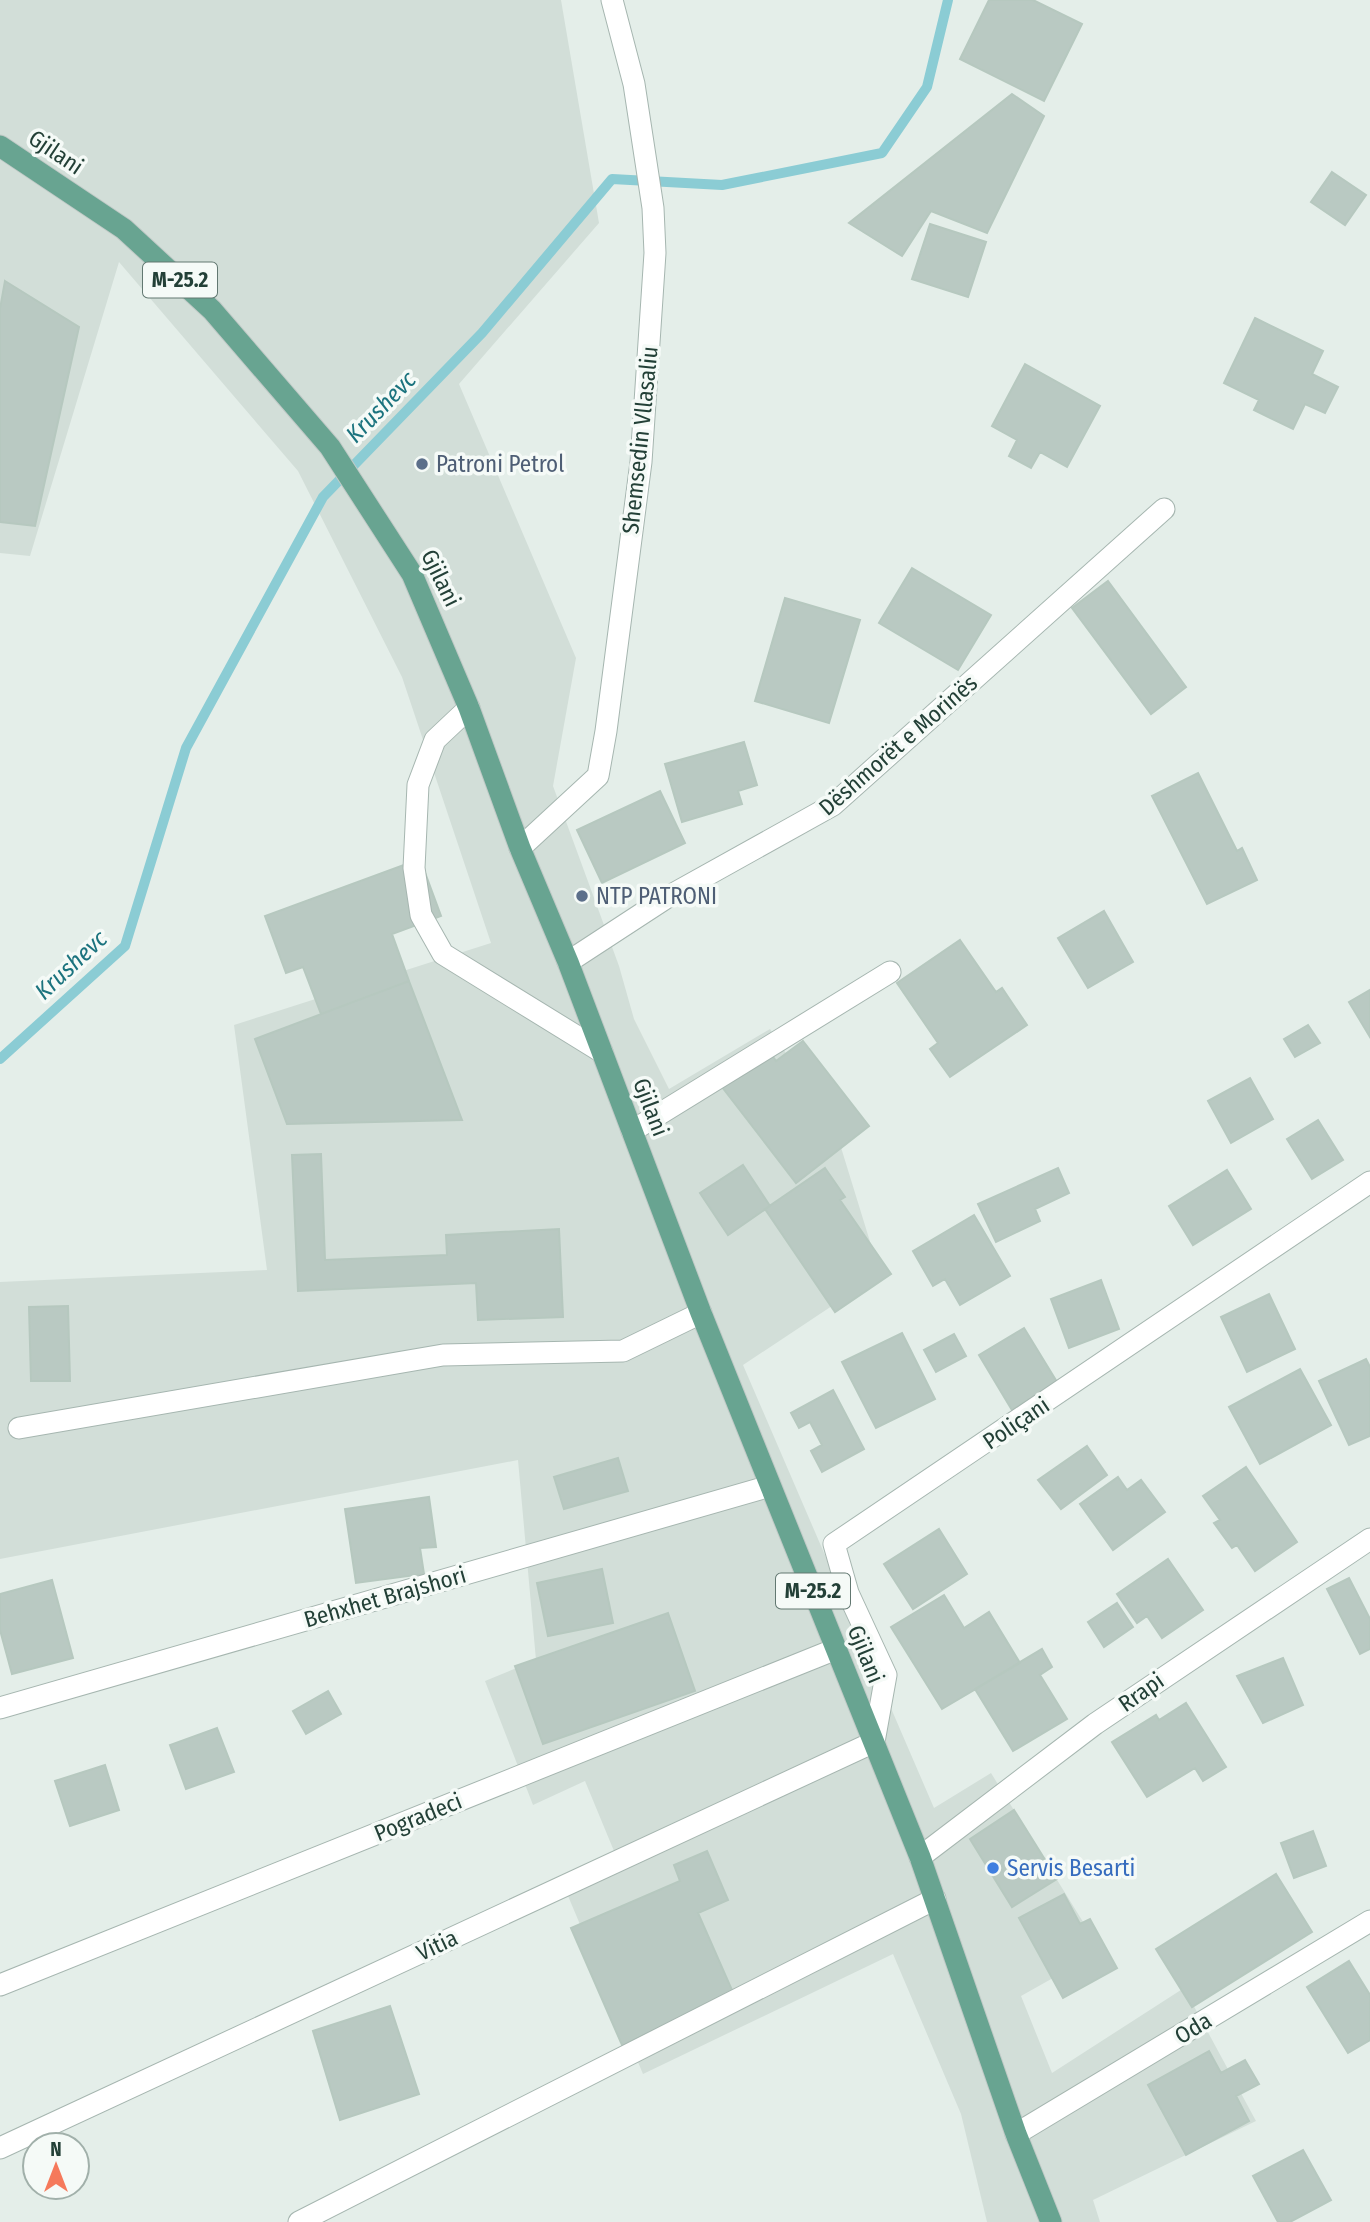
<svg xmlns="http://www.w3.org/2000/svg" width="1370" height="2222" font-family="'Fira Sans Condensed',sans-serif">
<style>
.built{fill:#d2ded8}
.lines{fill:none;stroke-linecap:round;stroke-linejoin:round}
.stream{stroke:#8bccd4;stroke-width:10}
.building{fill:#b9c9c2;stroke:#b6c8bf;stroke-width:2}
.minor-casing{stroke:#a6b6b0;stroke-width:23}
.major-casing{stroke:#c1cac7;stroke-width:23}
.minor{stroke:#fff;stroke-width:21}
.major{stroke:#68a491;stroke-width:21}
.service-dot{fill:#5c6f8a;stroke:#f5faf7;stroke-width:2.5}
.shop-dot{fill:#3f7fe0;stroke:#f5faf7;stroke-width:2.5}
.labels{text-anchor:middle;stroke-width:7;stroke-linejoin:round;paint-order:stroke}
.shield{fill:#f5faf7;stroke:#627871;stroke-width:2}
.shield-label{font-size:21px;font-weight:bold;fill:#234037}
.street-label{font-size:23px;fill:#234037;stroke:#f5faf7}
.service-label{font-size:23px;fill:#4e5e75;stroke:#f5faf7;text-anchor:start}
.shop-label{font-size:23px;fill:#366cbe;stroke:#f5faf7;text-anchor:start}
.water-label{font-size:24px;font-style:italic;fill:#1b737e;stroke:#f5faf7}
</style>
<rect width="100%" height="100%" fill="#e4eee9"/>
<!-- built -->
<path class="built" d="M0 0H561L599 223 459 384 576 658 553 786 619 966 634 1019 669 1089 770 1029 835 1128 880 1274 743 1365 934 1808 991 1773 1101 1951 1021 1996 1052 2073 1184 1988 1256 2121 1093 2200 1100 2222H987L961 2114 893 1954 643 2074 563 1884 614 1851 585 1781 533 1805 485 1681 536 1660 518 1460 0 1559V1282L267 1270 234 1025 491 943 402 677 298 471 119 262 30 556 0 553Z"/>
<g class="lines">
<!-- stream -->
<path class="stream" d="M0 1059 125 946 186 748 323 497 482 333 612 179 722 185 882 153 927 87 948 0"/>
</g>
<!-- building -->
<path class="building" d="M989 0H1033L1082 24 1044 101 960 59Z
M1012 94 1044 116 987 233 931 211 902 256 849 223Z
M1332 172 1366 195 1345 225 1311 202Z
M930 224 986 242 968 297 912 279Z
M5 281 79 327 35 526 0 522V309Z
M1255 318 1323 351 1312 374 1338 387 1325 413 1305 404 1293 429 1254 410 1259 400 1224 383Z
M1025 364 1100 406 1067 467 1040 452 1031 468 1009 456 1017 440 992 426Z
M912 568 991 615 958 670 879 623Z
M1108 581 1186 687 1151 714 1072 608Z
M785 598 860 620 829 723 755 701Z
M744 742 757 785 738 791 742 804 682 822 665 764Z
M1198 773 1237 851 1242 848 1257 880 1207 904 1152 796Z
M660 791 685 843 602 883 577 830Z
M420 859 441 916 392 934 409 981 321 1014 303 967 286 973 265 916Z
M1104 911 1133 962 1088 988 1058 938Z
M960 940 996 992 1002 988 1027 1025 950 1077 930 1049 938 1043 897 983Z
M409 981 462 1120 287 1124 255 1039Z
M1370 990V1037L1349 1002Z
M1308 1025 1320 1043 1295 1057 1284 1039Z
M803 1041 869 1126 796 1183 722 1087 769 1051 776 1061Z
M1250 1078 1273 1119 1231 1143 1208 1101Z
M1318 1120 1343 1160 1312 1179 1287 1139Z
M321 1154 325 1260 447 1255 446 1235 559 1229 563 1317 478 1320 476 1283 298 1291 292 1155Z
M743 1165 770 1206 728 1235 700 1193Z
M825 1168 845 1197 840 1200 891 1274 835 1312 765 1209Z
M1058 1168 1069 1193 1035 1209 1040 1221 996 1242 978 1204Z
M1227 1170 1251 1209 1193 1245 1169 1206Z
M974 1215 1010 1276 960 1305 945 1279 933 1286 913 1251Z
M1101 1280 1119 1329 1069 1348 1051 1299Z
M1269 1294 1295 1349 1247 1372 1221 1317Z
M68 1306 70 1381H31L29 1307Z
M1024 1328 1057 1382 1012 1410 979 1355Z
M902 1333 935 1399 876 1428 842 1362Z
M954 1334 966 1356 936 1372 924 1350Z
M1366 1359 1370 1367V1436L1349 1445 1319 1381Z
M1300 1369 1331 1425 1260 1464 1229 1407Z
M833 1390 864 1449 822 1472 811 1451 822 1445 810 1422 799 1428 791 1413Z
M1087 1446 1107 1475 1061 1509 1038 1480Z
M618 1458 628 1491 564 1509 554 1477Z
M1246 1467 1297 1542 1255 1571 1237 1545 1232 1548 1214 1523 1220 1520 1203 1496Z
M1118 1477 1127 1490 1141 1480 1165 1512 1113 1550 1080 1504Z
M429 1497 436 1547 420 1548 424 1574 356 1583 345 1509Z
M939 1529 967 1574 913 1609 884 1564Z
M1168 1559 1203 1610 1162 1638 1147 1616 1137 1623 1117 1594Z
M602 1569 613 1623 548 1636 537 1583Z
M1349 1578 1370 1619V1649L1360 1654 1327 1589Z
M52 1580 73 1658 12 1674 0 1630V1594Z
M944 1595 964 1628 989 1612 1020 1663 942 1709 891 1627Z
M1117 1603 1133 1627 1104 1647 1088 1622Z
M668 1613 695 1691 543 1744 515 1666Z
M1042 1649 1052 1667 1040 1675 1067 1719 1013 1751 975 1689Z
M1283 1658 1303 1705 1263 1723 1237 1676Z
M328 1691 341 1714 306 1734 293 1711Z
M1186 1703 1226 1767 1203 1781 1195 1768 1147 1797 1112 1742 1156 1715 1159 1720Z
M217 1728 234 1772 186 1789 170 1745Z
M105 1765 119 1810 70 1826 55 1781Z
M1014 1810 1057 1879 1012 1907 970 1839Z
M1313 1831 1326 1866 1294 1878 1281 1843Z
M707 1851 728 1900 698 1913 735 1997 622 2045 571 1928 680 1881 674 1865Z
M1276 1874 1312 1932 1192 2007 1156 1949Z
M1064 1894 1080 1924 1090 1919 1117 1968 1063 1998 1019 1918Z
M1349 1961 1370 1995V2040L1348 2053 1307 1987Z
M390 2006 419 2094 340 2120 313 2031Z
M1209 2051 1221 2073 1245 2060 1259 2084 1236 2096 1249 2121 1186 2155 1148 2085Z
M1303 2150 1331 2200 1290 2222H1278L1253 2176Z"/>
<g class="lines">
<defs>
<path id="minor" d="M469 708 435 740 418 785 414 868 421 915 443 954 602 1052
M520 848 598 776 606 731 641 462 655 253 653 208 634 84 612 0
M568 962 666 898 833 805 1164 509
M632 1131 890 972
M19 1428 443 1355 623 1351 701 1313
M0 1708 770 1486
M920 1857 1095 1724 1370 1539
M0 1985 836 1649
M1016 2134 1370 1921
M0 2148 874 1742 886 1675 848 1593 834 1544 1370 1182
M299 2222 935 1899"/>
<path id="major" d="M0 146 124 229 212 310 330 447 412 574 469 708 520 848 568 962 701 1313 920 1857 1016 2134 1051 2222"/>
</defs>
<!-- minor casing -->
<use href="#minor" class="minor-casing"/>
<!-- major casing -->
<use href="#major" class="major-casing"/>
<!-- minor -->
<use href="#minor" class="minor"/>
<!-- major -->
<use href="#major" class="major"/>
</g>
<!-- markers -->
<g class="service-dot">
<circle cx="422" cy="464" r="7"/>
<circle cx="582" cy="896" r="7"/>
</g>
<circle class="shop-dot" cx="993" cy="1868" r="7"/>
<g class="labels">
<!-- shield labels -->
<g class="shield">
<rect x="143" y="262.5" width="74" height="35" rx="5"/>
<rect x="776" y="1573.5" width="74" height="35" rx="5"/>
</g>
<g class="shield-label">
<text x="180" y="287">M-25.2</text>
<text x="813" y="1598">M-25.2</text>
</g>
<!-- street labels -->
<g class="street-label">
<text transform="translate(56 152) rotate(34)" y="8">Gjilani</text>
<text transform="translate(640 440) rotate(-84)" y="8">Shemsedin Vllasaliu</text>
<text transform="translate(441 578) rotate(64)" y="8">Gjilani</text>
<text transform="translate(898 745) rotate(-41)" y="8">Dëshmorët e Morinës</text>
<text transform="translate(651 1107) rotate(69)" y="8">Gjilani</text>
<text transform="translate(1016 1423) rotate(-34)" y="8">Poliçani</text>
<text transform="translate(385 1597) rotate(-16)" y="8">Behxhet Brajshori</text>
<text transform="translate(866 1654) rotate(68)" y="8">Gjilani</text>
<text transform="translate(1141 1692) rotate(-35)" y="8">Rrapi</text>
<text transform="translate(418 1817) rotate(-22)" y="8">Pogradeci</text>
<text transform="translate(437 1945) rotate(-25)" y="8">Vitia</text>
<text transform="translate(1193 2028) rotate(-31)" y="8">Oda</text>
</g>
<!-- service labels -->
<g class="service-label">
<text x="436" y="472">Patroni Petrol</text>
<text x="596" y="904">NTP PATRONI</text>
</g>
<!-- shop labels -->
<g class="shop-label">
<text x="1007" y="1876">Servis Besarti</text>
</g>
<!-- water labels -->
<g class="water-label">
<text transform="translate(381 407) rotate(-46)" y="8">Krushevc</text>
<text transform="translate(71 965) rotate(-43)" y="8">Krushevc</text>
</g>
</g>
<!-- north arrow -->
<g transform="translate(56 2166)"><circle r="33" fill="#f5faf7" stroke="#a1b0aa" stroke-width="2"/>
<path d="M0-5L12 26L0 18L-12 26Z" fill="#f5795b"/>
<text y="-10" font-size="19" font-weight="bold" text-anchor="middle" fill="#234037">N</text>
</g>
</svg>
